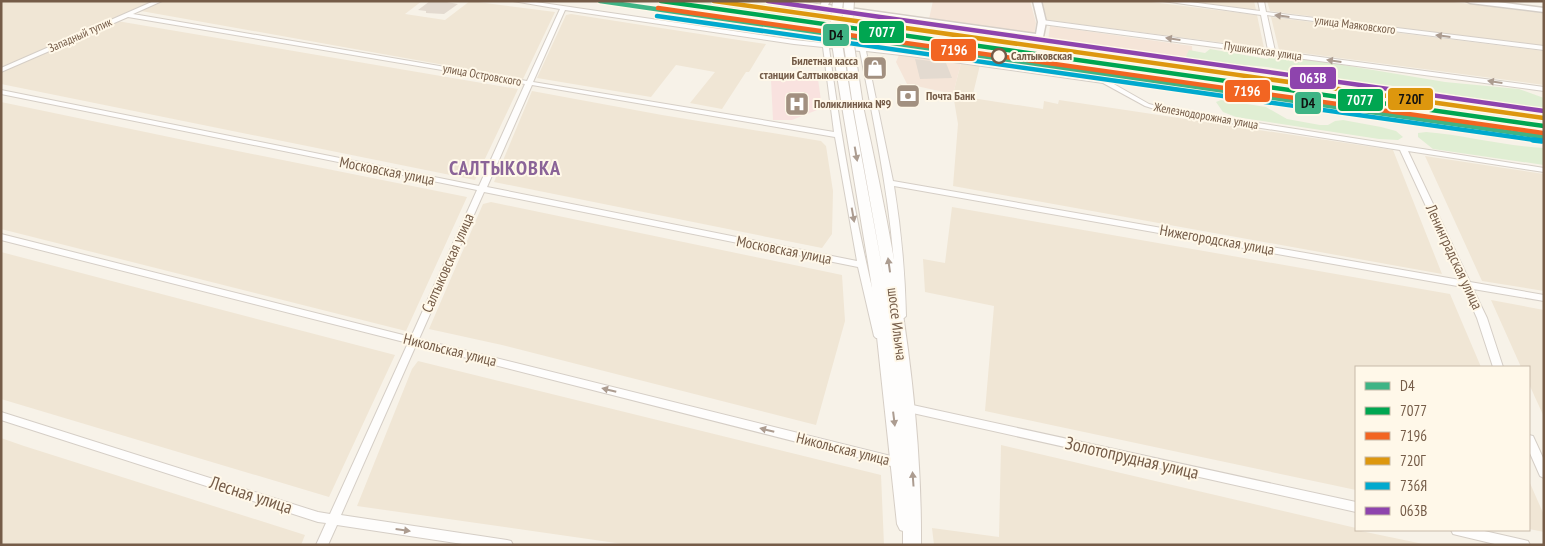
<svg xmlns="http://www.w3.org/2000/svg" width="1545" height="546" font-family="'PT Sans Narrow',sans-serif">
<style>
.residential{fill:#f0e6d5}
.commercial{fill:#f5e5d8}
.medical{fill:#f9e2df}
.green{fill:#e0eed3}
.building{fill:#e3dad0}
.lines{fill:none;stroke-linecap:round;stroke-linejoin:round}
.minor-casing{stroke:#d5cec6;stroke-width:2}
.tertiary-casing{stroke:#d5cec6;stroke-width:3}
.secondary-casing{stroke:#d6cec5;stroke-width:2}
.minor{fill:#fefdfc;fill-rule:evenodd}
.tertiary{fill:#fefdfc;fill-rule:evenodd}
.secondary{fill:#fefdfc;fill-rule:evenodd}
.secondary-bridge-casing{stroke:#d6cec5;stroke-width:12;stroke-linecap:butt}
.secondary-bridge{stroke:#fefdfc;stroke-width:10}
.rail-1-casing{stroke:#fff8e9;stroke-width:7}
.rail-2-casing{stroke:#fff8e9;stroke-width:7}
.rail-3-casing{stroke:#fff8e9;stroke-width:7}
.rail-4-casing{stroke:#fff8e9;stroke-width:7}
.rail-5-far1-casing{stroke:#fff8e9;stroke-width:7}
.rail-5-casing{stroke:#fff8e9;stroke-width:9}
.rail-6-casing{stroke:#fff8e9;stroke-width:7}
.rail-1{stroke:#3fb485;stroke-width:4.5}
.rail-2{stroke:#00a651;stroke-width:4.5}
.rail-3{stroke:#f26522;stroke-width:4.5}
.rail-4{stroke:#dd970e;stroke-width:4.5}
.rail-5-far1{stroke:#00a9ce;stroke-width:4.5}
.rail-5{stroke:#00a9ce;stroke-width:5.5}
.rail-6{stroke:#8e44ad;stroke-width:4.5}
.oneway{fill:#ac9c90}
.stop-dot{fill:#fff8e9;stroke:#755c48;stroke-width:2.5}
.labels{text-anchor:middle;stroke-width:4;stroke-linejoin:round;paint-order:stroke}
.far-street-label{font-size:12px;fill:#755c48;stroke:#fff8e9}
.far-stop-label{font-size:12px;font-weight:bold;fill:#755c48;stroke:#fff8e9;text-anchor:start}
.far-poi-label{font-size:12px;font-weight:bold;fill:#755c48;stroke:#fff8e9;text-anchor:start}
.street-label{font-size:15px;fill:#755c48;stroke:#fff8e9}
.near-street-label{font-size:18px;fill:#755c48;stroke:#fff8e9}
.district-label{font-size:20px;font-weight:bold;letter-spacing:1px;fill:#8b6498;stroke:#fff8e9}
.line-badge{stroke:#fff8e9;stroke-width:2}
.badge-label{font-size:14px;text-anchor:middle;font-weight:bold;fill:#fff}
.pale-badge-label{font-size:14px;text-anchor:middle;font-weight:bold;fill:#111}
</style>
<rect width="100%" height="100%" fill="#f7f2e8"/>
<!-- residential -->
<path class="residential" d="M1 1H152L1 68Z
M163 1H422L405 14 445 20 470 1 555 12 523 79 141 11Z
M1041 1H1143L1257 15 1264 48 1046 20Z
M1187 1H1254L1256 10Z
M1267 1H1445L1544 13V46L1270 11Z
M571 14 732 39 766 44 749 72H746L722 109 690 103 715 72 676 65 651 97 537 78 566 15Z
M1271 17 1544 51V85L1279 50Z
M117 21 518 89 475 180 1 84V72Z
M961 63 980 65 972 98 1043 109 1044 101 1058 104 1059 100 1393 150 1442 274 953 186 958 124 953 94Z
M532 91 662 115 821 141 826 146 833 191 832 234 822 248 494 182Z
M1 102 203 144 467 197 406 331 1 229Z
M1425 156 1544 174V291L1482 281Z
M491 202 842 275 845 321 816 425 502 345 429 329 483 204Z
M952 207 1450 294 1481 367H1356V490L985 411 994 306 925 292 923 259 945 263Z
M1 252 395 355 329 497 1 399Z
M1491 300 1544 310V417L1529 384V367H1521Z
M418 361 881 475 884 545H630L357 506 412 369Z
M1 438 24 446 305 535 301 545H1Z
M1001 445 1356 528V530L1428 545H934L932 528 999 537Z
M1529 481 1544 515V532L1529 529Z"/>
<!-- commercial -->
<path class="commercial" d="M933 1H1030L1036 23 1034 35 929 19Z
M1050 26 1192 46 1193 61 1048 41Z
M899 55 961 63 953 94 907 84 896 62Z"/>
<!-- medical -->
<path class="medical" d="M818 79 822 108 792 120H773L771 80Z"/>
<!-- green -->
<path class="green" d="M678 1H740L829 13 830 23Z
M1210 49 1267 59 1274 56 1295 57 1445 82 1519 89 1544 98V110L1432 91 1319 77 1267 67 1189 60 1186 56 1189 50 1205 53Z
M1221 100 1266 107 1287 119 1320 125H1328L1335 121 1343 120 1381 127 1396 131 1403 137 1398 140 1379 139 1236 117 1223 112 1216 102Z
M1426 132C1465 135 1503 146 1544 148V165L1433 149 1418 137V133Z"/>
<!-- building -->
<path class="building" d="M430 1H441L458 4 444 14 426 13V11L418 10Z
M915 59 946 63 952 78 920 79Z"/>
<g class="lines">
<defs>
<path id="minor" d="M154 1H162L133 14 527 81 560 9 513 1H529L794 40 910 52 1105 79 1149 104 1168 109 1544 168V172L1408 151 1470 282 1544 295V301L1473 289 1487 318 1503 367H1493L1477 318 1463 287 894 186C901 229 905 272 906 316L904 318H898L896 316C896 225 877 140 860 51L829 48C842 145 859 241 884 336L882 338H876L874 336 858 267 484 192 419 339 899 458 903 460 904 463 903 466 899 468 416 345 341 515 507 540 511 541 513 545H469L337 525 328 545H316L326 523 318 522 1 420V412L318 512 330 514 408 343 1 240V234L411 337 477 190 1 94V90L479 186 525 84 128 17 1 72V68ZM565 10 794 44 823 47 834 132 533 82ZM866 51 910 56 1103 83 1145 106 1167 113 1400 150 1460 280 893 181ZM532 85 835 137 857 261 487 187Z
M779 1H796L824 5 827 7 824 9Z
M1163 1H1182L1260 11 1258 1H1264L1266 12 1544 46V50L1267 15 1275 51 1544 87V91L1042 24 1039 22 1042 20 1268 50 1261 15Z
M908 404 1356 502V512L908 412 904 411 903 408 904 405Z
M1529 435 1533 436 1544 460V478L1540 476 1529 451Z
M1451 530H1480L1524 540 1528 541 1530 545H1499L1457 535 1453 534Z"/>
<path id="tertiary" d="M822 1H830L828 5 1036 34 1038 22 1033 1H1041L1046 22 1043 37 1039 39 824 9 820 7Z
M1466 1H1490L1544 8V12L1470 3Z"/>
<path id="secondary" d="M847 103 852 106 884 278 853 106 858 103 863 106C895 251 922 395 921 545H903V531L900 530 897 524 871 281 842 106Z"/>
</defs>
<!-- minor casing -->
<use href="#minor" class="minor-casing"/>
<!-- tertiary casing -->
<use href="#tertiary" class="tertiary-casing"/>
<!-- secondary casing -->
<use href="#secondary" class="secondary-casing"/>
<!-- minor -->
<use href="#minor" class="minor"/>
<!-- tertiary -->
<use href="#tertiary" class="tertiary"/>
<!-- secondary -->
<use href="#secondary" class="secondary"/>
<defs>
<path id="secondary-bridge" d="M838 1 835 31 847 106
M849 1 847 32 858 106"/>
</defs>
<!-- secondary-bridge casing -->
<use href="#secondary-bridge" class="secondary-bridge-casing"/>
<!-- secondary-bridge -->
<use href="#secondary-bridge" class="secondary-bridge"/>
<defs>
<path id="rail-1" d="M600 1 1544 137"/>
<path id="rail-2" d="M661 1 1544 126"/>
<path id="rail-3" d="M658 8 1543 133"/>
<path id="rail-4" d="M714 1 1544 118"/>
<path id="rail-5-far1" d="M657 16 1542 141"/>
<path id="rail-5" d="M1533 140 1542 141"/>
<path id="rail-6" d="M768 1 1544 111"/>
</defs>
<!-- rail-1 casing -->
<use href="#rail-1" class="rail-1-casing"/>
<!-- rail-2 casing -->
<use href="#rail-2" class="rail-2-casing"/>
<!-- rail-3 casing -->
<use href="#rail-3" class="rail-3-casing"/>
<!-- rail-4 casing -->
<use href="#rail-4" class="rail-4-casing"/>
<!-- rail-5-far1 casing -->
<use href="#rail-5-far1" class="rail-5-far1-casing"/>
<!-- rail-5 casing -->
<use href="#rail-5" class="rail-5-casing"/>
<!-- rail-6 casing -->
<use href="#rail-6" class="rail-6-casing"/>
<!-- rail-1 -->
<use href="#rail-1" class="rail-1"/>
<!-- rail-2 -->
<use href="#rail-2" class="rail-2"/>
<!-- rail-3 -->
<use href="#rail-3" class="rail-3"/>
<!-- rail-4 -->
<use href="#rail-4" class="rail-4"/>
<!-- rail-5-far1 -->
<use href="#rail-5-far1" class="rail-5-far1"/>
<!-- rail-5 -->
<use href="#rail-5" class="rail-5"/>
<!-- rail-6 -->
<use href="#rail-6" class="rail-6"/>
</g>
<!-- one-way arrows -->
<defs><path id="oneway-solid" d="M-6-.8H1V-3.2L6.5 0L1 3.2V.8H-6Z" transform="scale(1.25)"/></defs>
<g class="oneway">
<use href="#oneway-solid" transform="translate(1282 16) rotate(-173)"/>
<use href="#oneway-solid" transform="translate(1443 36) rotate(-173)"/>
<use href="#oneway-solid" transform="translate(1173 39) rotate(-172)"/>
<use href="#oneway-solid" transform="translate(1334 61) rotate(-172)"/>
<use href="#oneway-solid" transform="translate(1495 82) rotate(-172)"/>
<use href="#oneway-solid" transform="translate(856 154) rotate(80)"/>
<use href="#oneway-solid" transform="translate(853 215) rotate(80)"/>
<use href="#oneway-solid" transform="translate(889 265) rotate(-98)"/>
<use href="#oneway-solid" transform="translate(609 390) rotate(-166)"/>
<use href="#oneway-solid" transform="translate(894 419) rotate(83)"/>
<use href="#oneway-solid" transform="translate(767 430) rotate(-166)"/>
<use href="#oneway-solid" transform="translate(913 479) rotate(-94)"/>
<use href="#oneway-solid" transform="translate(403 530) rotate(8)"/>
</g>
<!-- icons -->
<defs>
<symbol id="shop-square" viewBox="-11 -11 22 22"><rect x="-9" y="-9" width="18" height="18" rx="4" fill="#a29080" stroke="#fff8e9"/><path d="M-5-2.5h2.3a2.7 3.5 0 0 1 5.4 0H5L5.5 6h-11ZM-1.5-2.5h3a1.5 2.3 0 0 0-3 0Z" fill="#fff"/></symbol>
<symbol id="bank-square" viewBox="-11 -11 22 22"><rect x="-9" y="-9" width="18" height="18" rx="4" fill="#a29080" stroke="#fff8e9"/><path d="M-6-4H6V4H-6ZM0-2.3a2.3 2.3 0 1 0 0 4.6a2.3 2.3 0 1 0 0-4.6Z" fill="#fff"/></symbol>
<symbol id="hospital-square" viewBox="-11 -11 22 22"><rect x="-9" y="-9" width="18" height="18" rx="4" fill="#a29080" stroke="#fff8e9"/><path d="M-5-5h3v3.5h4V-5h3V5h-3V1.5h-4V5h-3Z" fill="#fff"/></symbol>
</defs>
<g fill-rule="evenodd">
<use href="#shop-square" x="861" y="54" width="28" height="28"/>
<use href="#bank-square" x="894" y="82" width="28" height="28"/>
<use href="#hospital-square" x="783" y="90" width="28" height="28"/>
</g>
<!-- markers -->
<circle class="stop-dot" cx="999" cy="56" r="7"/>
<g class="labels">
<!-- far-street labels -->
<g class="far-street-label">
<text transform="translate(1355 25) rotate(7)" y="4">улица Маяковского</text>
<text transform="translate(80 35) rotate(-24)" y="4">Западный тупик</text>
<text transform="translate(1263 51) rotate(8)" y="4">Пушкинская улица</text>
<text transform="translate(482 75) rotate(10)" y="4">улица Островского</text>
<text transform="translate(1206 116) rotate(10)" y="4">Железнодорожная улица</text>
</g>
<!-- far-stop labels -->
<g class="far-stop-label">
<text x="1011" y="60">Салтыковская</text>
</g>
<!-- far-poi labels -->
<g class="far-poi-label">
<text x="858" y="65" text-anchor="end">Билетная касса<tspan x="858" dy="14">станции Салтыковская</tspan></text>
<text x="926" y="100">Почта Банк</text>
<text x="814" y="108">Поликлиника №9</text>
</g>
<!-- street labels -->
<g class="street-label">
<text transform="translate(387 171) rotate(11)" y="5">Московская улица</text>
<text transform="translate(1217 240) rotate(10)" y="5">Нижегородская улица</text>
<text transform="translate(784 250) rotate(11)" y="5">Московская улица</text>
<text transform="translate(1454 257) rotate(65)" y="5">Ленинградская улица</text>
<text transform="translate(448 263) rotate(-66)" y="5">Салтыковская улица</text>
<text transform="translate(897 324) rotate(83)" y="5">шоссе Ильича</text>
<text transform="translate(450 350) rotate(14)" y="5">Никольская улица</text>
<text transform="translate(843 449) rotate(14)" y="5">Никольская улица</text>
</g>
<!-- near-street labels -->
<g class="near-street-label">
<text transform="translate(1132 458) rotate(13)" y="6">Золотопрудная улица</text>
<text transform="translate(251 495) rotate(18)" y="6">Лесная улица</text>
</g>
<!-- district labels -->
<g class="district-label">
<text x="505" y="175">САЛТЫКОВКА</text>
</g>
</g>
<g class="line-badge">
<rect x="858" y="20" width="47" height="24" rx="5" fill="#00a651"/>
<rect x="822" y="23" width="28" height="24" rx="5" fill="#3fb485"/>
<rect x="930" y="38" width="47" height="24" rx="5" fill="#f26522"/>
<rect x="1289" y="66" width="48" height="24" rx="5" fill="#8e44ad"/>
<rect x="1224" y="79" width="47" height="24" rx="5" fill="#f26522"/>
<rect x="1387" y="87" width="47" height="24" rx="5" fill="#dd970e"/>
<rect x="1337" y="88" width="47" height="24" rx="5" fill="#00a651"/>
<rect x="1294" y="91" width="28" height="24" rx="5" fill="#3fb485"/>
</g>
<g class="badge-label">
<text x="882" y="37">7077</text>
<text x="954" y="55">7196</text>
<text x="1313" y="83">063В</text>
<text x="1247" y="96">7196</text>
<text x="1360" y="105">7077</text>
</g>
<g class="pale-badge-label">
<text x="836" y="40">D4</text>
<text x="1411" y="104">720Г</text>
<text x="1308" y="108">D4</text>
</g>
<!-- border -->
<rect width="1545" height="546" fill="none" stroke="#755c48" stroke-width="5"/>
<!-- legend -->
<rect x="1355" y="366" width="175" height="165" fill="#fff8e9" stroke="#c8baa9"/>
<rect x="1365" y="382" width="25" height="8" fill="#3fb485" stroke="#c8baa9"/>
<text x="1400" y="391" font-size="15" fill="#755c48">D4</text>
<rect x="1365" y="407" width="25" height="8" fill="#00a651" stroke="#c8baa9"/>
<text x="1400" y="416" font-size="15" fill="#755c48">7077</text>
<rect x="1365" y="432" width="25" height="8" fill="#f26522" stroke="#c8baa9"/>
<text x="1400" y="441" font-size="15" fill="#755c48">7196</text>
<rect x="1365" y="457" width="25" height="8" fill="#dd970e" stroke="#c8baa9"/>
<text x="1400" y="466" font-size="15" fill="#755c48">720Г</text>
<rect x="1365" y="482" width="25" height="8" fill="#00a9ce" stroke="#c8baa9"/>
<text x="1400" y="491" font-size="15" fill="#755c48">736Я</text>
<rect x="1365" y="507" width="25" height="8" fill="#8e44ad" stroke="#c8baa9"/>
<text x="1400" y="516" font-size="15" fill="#755c48">063В</text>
</svg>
